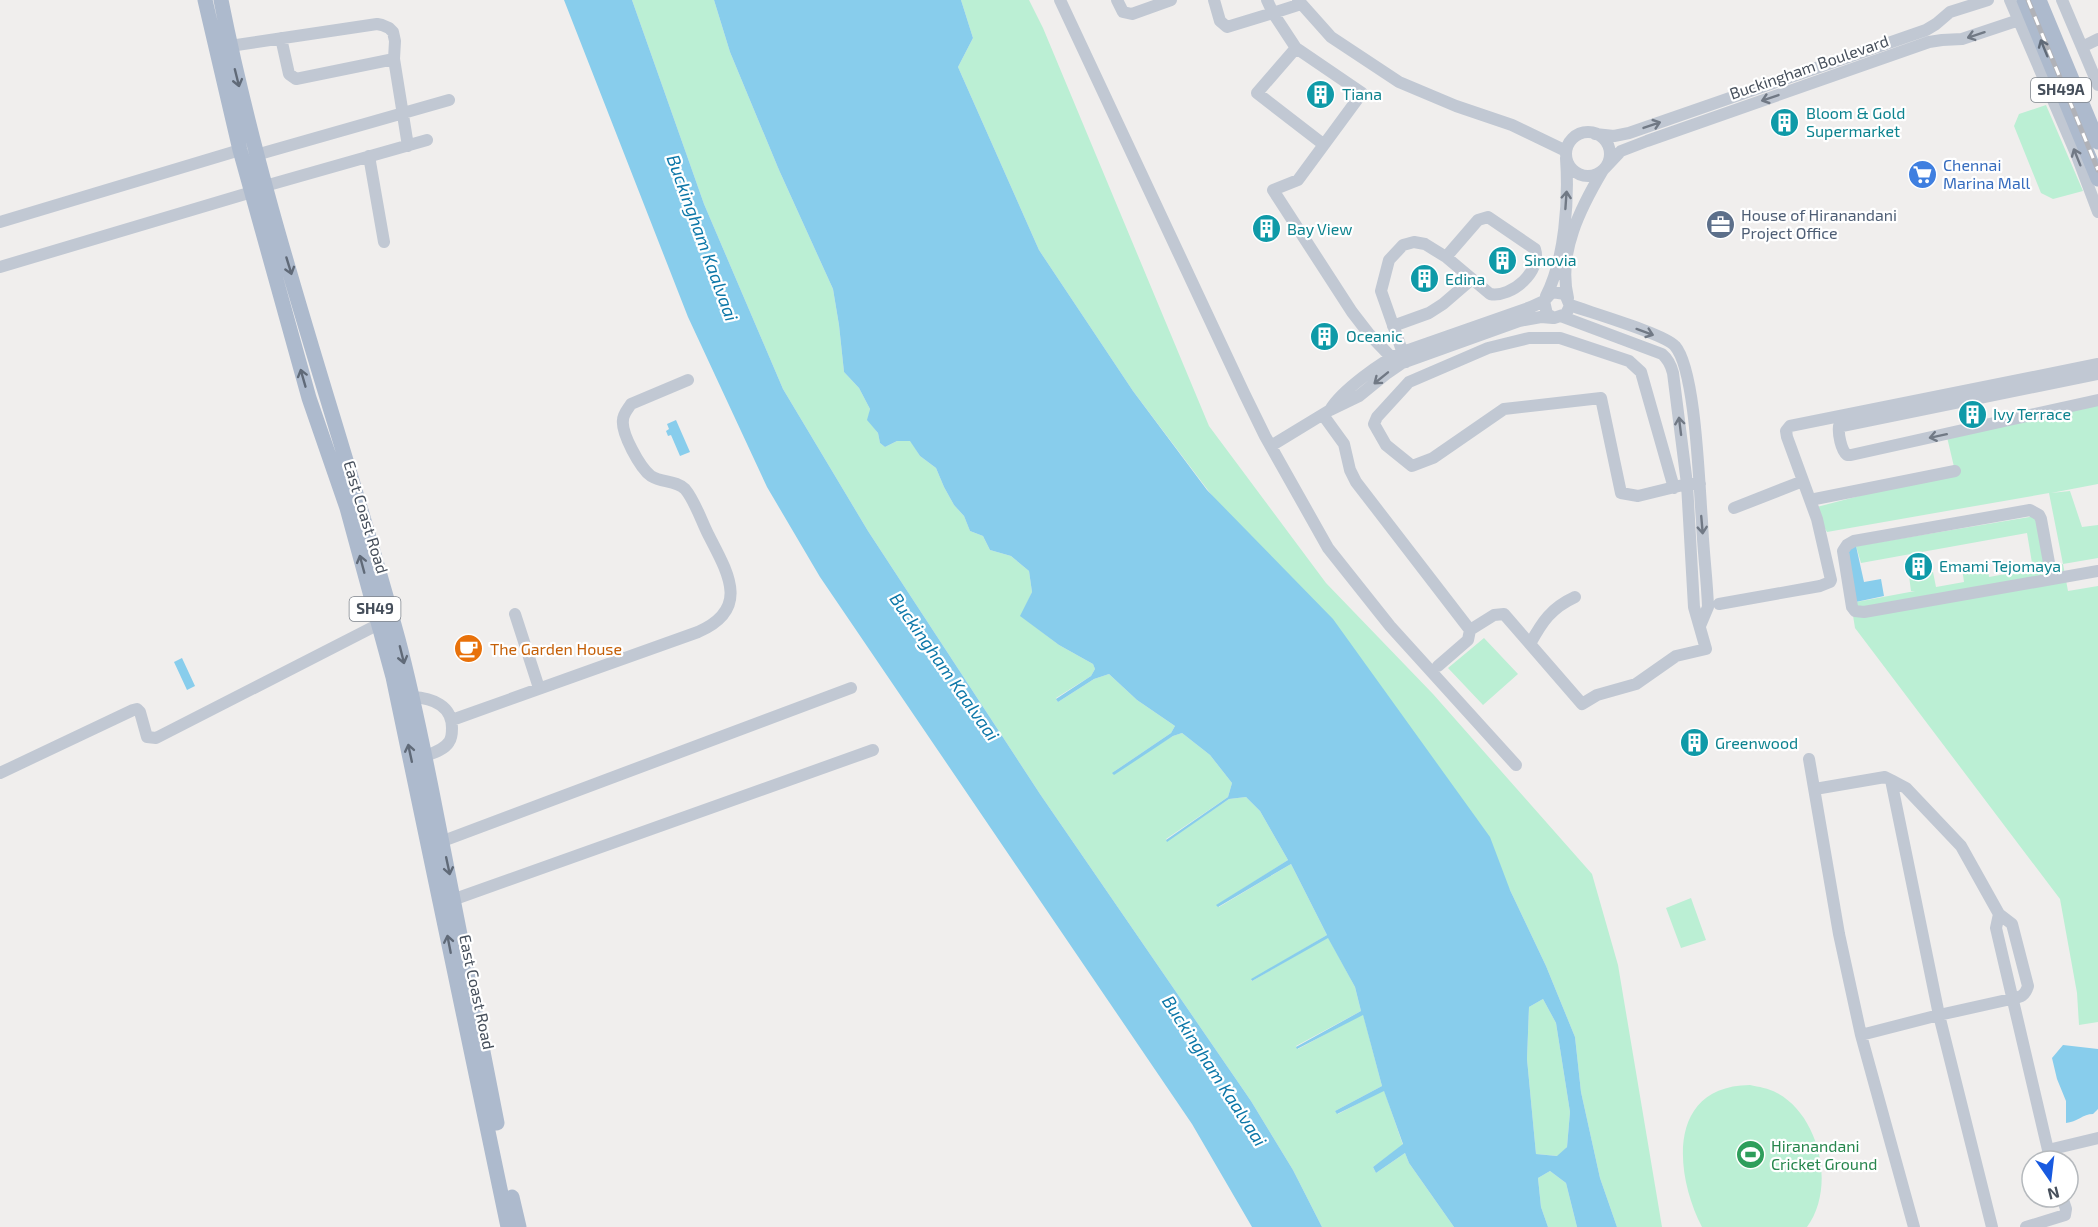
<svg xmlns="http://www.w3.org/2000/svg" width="2098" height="1227" font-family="'Exo 2',sans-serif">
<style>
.green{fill:#bbefd4}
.water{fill:#88cdec;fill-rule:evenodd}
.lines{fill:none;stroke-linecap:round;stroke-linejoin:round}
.minor{stroke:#c1c8d3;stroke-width:12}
.major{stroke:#adbacd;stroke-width:15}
.rail-casing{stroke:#b0b2b8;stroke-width:5}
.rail{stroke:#fff;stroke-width:3;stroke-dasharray:9;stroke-linecap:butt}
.oneway{stroke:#717985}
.oneway2{stroke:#606a78}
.labels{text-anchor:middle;stroke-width:4.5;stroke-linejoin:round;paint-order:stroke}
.shield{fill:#fff;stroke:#7e848c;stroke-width:1.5}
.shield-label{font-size:15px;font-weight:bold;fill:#464f5b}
.street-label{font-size:16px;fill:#464f5b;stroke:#fff}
.culture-label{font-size:16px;fill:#0d838f;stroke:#fff;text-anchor:start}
.shop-label{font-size:16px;fill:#366cbe;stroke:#fff;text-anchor:start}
.service-label{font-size:16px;fill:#4e5e75;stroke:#fff;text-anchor:start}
.food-label{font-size:16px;fill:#c56008;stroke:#fff;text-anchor:start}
.leisure-label{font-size:16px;fill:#27864d;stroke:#fff;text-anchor:start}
.water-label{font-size:18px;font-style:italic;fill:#0c77a8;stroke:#fff}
</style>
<rect width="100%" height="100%" fill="#f0eeed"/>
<!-- green -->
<path class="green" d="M632 0H714L730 52 779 170 833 289 839 325 844 372 859 388 870 409 868 420 878 433 880 443 885 447 897 441 910 440 920 456 936 468 944 487 954 505 964 516 970 531 983 536 990 550 1011 556 1029 571 1032 592 1021 616 1059 645 1093 664 1095 669 1091 676 1056 698 1058 702 1094 679 1109 674 1137 700 1175 726 1171 733 1112 773 1173 736 1182 733 1210 755 1232 783 1228 797 1166 839 1167 841 1229 799 1246 797 1260 811 1288 860 1217 905 1219 907 1291 864 1327 935 1251 980 1252 981 1328 937 1355 987 1361 1011 1296 1046 1298 1049 1363 1014 1382 1086 1335 1111 1338 1114 1384 1090 1403 1145 1373 1167 1376 1173 1405 1153 1409 1163 1454 1227H1322L1293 1170 1251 1101 1040 794 868 531 783 389 704 204Z
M961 0H1029L1043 28 1209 426 1326 583 1433 694 1592 874 1618 965 1662 1227H1617L1600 1178 1581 1092 1575 1037 1546 966 1510 890 1133 391 1039 250 958 67 973 38Z
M2046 105 2083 191 2053 199 2041 193 2014 126 2019 114Z
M2098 405V484L2051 493 2070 491 2082 527 2098 525V558L2063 564 2068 591 2098 586V1022L2079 1025 2077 993 2060 899 1855 628 1851 603 1915 591H1911L1909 576 1933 572 1936 587 1964 582 1962 568 1987 563 1989 577 2033 569 2027 533 1861 563 1856 546 2035 516 2046 567 2063 564 2049 493 1827 532 1813 508 1955 471 1947 437Z
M1484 638 1518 674 1483 705 1448 668Z
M1691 898 1706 940 1681 948 1666 908Z
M1543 999 1556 1023 1570 1112 1567 1147 1558 1156 1536 1154 1527 1059 1529 1007Z
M1750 1085C1759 1087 1768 1088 1777 1093 1820 1116 1836 1188 1807 1227H1702C1674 1173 1667 1086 1750 1085Z
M1550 1171 1566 1183 1577 1227H1548L1541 1207 1538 1178Z"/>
<!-- water -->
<path class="water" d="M564 0H632L704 204 783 389 868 531 1040 794 1251 1101 1293 1170 1322 1227H1252L1192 1124 820 577 767 487 688 317Z
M714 0H961L973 38 958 67 1039 250 1133 391 1207 490 1333 619 1490 837 1510 890 1546 966 1575 1037 1581 1092 1600 1178 1617 1227H1577L1566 1183 1550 1171 1538 1178 1541 1207 1548 1227H1454L1409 1163 1405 1153 1376 1173 1373 1167 1403 1144 1384 1091 1337 1114 1335 1111 1382 1086 1363 1015 1297 1049 1296 1047 1361 1011 1355 987 1328 938 1252 981 1251 979 1327 935 1291 864 1218 907 1216 905 1288 860 1260 811 1246 797 1229 799 1167 842 1166 840 1228 797 1232 783 1210 755 1182 733 1173 736 1114 775 1112 773 1171 733 1175 726 1137 700 1109 674 1094 679 1058 702 1056 699 1091 676 1095 669 1093 664 1059 645 1020 616 1032 592 1029 571 1011 556 990 550 983 536 970 531 964 516 954 505 944 487 936 468 920 456 910 441H897L885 447 880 443 878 433 867 420 870 409 859 388 844 372 839 325 833 289 779 170 730 52ZM1543 999 1556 1023 1570 1112 1567 1147 1557 1156 1536 1154 1527 1059 1529 1007Z
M676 420 690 452 680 456 671 435 668 436 666 431 669 429 667 424Z
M1856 546 1864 582 1881 579 1884 596 1851 603 1844 549Z
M182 658 195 686 187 690 174 662Z
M2063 1045 2098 1049V1109L2093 1114C2083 1114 2077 1122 2066 1123V1101L2057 1079 2052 1058Z"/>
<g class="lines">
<!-- minor -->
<path class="minor" d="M1060 0 1244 393 1265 436 1328 548 1390 626 1516 765
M1117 0 1123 12 1132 14 1171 0
M1214 0 1220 21 1227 27 1273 13 1267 0
M1298 0 1331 37 1399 82 1456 106 1512 125 1566 151
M2010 0 2077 156 2098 212
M2062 0 2098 85
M1301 4 1273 13 1296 48 1362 93 1298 180 1273 190 1352 312 1369 334 1391 357
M281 38 289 74 296 79 394 59
M230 46 377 24 382 25 389 28 393 32 395 41 394 59 408 146
M2082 47 2098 39
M1296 48 1257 93 1323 144
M1566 154a22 22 0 1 1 44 0a22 22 0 1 1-44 0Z
M1595 134 1614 136 1629 133 1926 30 1936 24 1950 12 1988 0
M256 155 449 100
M369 156 384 242
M1605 168 1621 151 1647 141 1929 42 1942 40 1962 39 2031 16
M265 186 427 140
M0 222 240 150
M0 267 252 192
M1546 296C1565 259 1569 200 1566 158
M1568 298C1557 253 1581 207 1603 170
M1570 305C1589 312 1665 334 1675 346 1696 370 1699 486 1702 521 1703 550 1707 578 1708 607L1700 626
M1393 326 1429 313 1443 304 1472 279
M1406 362 1381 291 1389 260 1403 245 1414 242 1425 244 1446 257 1490 294C1512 298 1542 271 1535 249L1488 217 1478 220 1446 257
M2098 374 1842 426H1839C1838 434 1841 450 1847 455H1851L2098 400
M1330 410C1341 391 1382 361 1403 352L1531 307 1544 301 1552 292 1565 294 1570 306 1566 314 1554 318 1547 314 1544 301
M1323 415 1344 444 1350 470 1356 482 1470 630 1468 640 1438 666
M1271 446 1330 410 1359 396 1386 374 1402 363 1519 321 1541 317 1553 318
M1674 488 1641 372 1629 361 1560 338H1529L1488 348 1409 382 1377 417 1374 424 1386 445 1412 466 1433 458 1504 409 1601 398 1621 493 1638 496 1687 484H1700
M1810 500 1955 471
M1734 508 1803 481
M2052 579 2041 519 2039 515 2030 510 1854 541 1847 545 1843 551 1852 607 1855 611 1864 612 2098 571
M1719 604 1820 586 1830 582 1831 580 1817 519 1787 437 1786 431 1790 426 2098 364
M515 614 539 688
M1470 630 1494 615 1504 614 1582 704 1597 695 1636 684 1676 656 1706 649 1694 607 1687 484 1673 373C1671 365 1668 359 1662 354L1563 317
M1530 644C1542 622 1551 608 1575 597
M412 697C432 698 452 705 452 728 452 733 452 738 449 742 444 750 433 753 425 756
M452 720 698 632C751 609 728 573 708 534 701 520 695 501 685 489 676 480 662 483 651 476 640 468 621 433 623 420 623 414 628 409 631 404L688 380
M1809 759 1839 934 1861 1035 1914 1227
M0 773 133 710 137 709 140 712 147 737 156 738 379 624
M1891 780 1906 788 1961 846 1999 914
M1815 789 1885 777 1891 780 1939 1015 2011 999C2021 997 2025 996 2028 986L2012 924 1999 914 1996 928 2048 1150
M443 841 851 688
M455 899 873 750
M1861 1035 1939 1015 1992 1227
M2051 1161 2048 1150 2098 1138
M2026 1227 2065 1215 2066 1209 2062 1197"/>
<!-- major -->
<path class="major" d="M205 0 240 150 309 398 347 508 393 677 508 1227
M221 0C264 217 340 426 398 639 411 688 421 737 431 787 454 899 474 1011 497 1123
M2024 0 2098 179
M2039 0 2098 142
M512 1197 519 1227"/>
<defs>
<path id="rail" d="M2028 0 2098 170"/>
</defs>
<!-- rail casing -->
<use href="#rail" class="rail-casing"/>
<!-- rail -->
<use href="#rail" class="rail"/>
</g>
<!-- one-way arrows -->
<defs><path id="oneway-shaft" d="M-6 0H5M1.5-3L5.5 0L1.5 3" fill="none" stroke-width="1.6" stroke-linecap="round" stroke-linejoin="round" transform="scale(1.5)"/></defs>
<g class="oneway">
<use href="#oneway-shaft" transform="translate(1976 35) rotate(162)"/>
<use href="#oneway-shaft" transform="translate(1770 98) rotate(161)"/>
<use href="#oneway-shaft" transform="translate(1652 125) rotate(-19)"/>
<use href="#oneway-shaft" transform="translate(2077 157) rotate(-112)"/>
<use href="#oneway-shaft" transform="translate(1566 200) rotate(-86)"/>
<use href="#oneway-shaft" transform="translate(1645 332) rotate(20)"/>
<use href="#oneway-shaft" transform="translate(1381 378) rotate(141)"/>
<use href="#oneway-shaft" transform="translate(1680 426) rotate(-97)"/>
<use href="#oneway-shaft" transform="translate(1938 436) rotate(168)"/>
<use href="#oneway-shaft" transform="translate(1702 525) rotate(85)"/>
</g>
<g class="oneway2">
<use href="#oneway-shaft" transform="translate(2044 48) rotate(-112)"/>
<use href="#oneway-shaft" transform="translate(237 78) rotate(76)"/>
<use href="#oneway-shaft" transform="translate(289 266) rotate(73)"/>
<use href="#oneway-shaft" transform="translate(303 378) rotate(-106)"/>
<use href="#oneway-shaft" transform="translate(362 564) rotate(-105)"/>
<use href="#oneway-shaft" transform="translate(402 655) rotate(76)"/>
<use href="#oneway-shaft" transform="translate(410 753) rotate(-102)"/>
<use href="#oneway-shaft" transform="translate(448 866) rotate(78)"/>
<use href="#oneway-shaft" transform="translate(449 944) rotate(-101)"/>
</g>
<!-- icons -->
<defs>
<symbol id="building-disc" viewBox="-11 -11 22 22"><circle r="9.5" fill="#0f9aa8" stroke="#fff"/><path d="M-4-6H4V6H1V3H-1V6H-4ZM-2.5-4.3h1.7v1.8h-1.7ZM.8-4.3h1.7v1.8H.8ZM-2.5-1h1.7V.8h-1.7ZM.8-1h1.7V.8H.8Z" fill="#fff"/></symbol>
<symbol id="supermarket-disc" viewBox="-11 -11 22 22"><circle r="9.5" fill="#3f7fe0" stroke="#fff"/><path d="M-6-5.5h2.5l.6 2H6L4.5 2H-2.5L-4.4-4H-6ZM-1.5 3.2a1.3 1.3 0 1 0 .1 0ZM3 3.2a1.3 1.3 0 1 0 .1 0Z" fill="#fff"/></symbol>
<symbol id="office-disc" viewBox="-11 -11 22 22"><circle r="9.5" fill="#5c6f8a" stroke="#fff"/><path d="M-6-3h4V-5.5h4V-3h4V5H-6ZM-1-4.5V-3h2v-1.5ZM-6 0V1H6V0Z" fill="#fff"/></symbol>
<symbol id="cafe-disc" viewBox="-11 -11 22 22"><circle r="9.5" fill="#e8710a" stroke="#fff"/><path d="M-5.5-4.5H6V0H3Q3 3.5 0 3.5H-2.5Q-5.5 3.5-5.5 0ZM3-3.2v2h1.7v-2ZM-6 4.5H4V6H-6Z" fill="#fff"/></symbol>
<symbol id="stadium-disc" viewBox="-11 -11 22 22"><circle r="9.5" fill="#2e9e5b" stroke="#fff"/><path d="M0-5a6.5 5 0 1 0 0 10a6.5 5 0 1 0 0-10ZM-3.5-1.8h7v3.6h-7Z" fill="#fff"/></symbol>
</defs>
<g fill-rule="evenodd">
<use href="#building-disc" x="1304" y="78" width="33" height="33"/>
<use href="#building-disc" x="1768" y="106" width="33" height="33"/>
<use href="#supermarket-disc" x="1906" y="158" width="33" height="33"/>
<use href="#office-disc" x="1704" y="208" width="33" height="33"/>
<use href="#building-disc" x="1250" y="212" width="33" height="33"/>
<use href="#building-disc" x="1486" y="244" width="33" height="33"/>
<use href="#building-disc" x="1408" y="262" width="33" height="33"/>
<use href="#building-disc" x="1308" y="320" width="33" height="33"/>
<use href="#building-disc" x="1956" y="398" width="33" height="33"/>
<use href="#building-disc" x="1902" y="550" width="33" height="33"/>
<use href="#cafe-disc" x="452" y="632" width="33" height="33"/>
<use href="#building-disc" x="1678" y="726" width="33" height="33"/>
<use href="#stadium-disc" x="1734" y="1138" width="33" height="33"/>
</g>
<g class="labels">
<!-- shield labels -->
<g class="shield">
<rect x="2031" y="78" width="60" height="24" rx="4.5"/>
<rect x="349.5" y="597" width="51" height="24" rx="4.5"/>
</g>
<g class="shield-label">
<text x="2061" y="95">SH49A</text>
<text x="375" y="614">SH49</text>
</g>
<!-- street labels -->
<g class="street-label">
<text transform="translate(1809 67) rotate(-19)" y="6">Buckingham Boulevard</text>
<text transform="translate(366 517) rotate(73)" y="6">East Coast Road</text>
<text transform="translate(477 992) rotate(78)" y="6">East Coast Road</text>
</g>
<!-- culture labels -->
<g class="culture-label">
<text x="1342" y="100">Tiana</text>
<text x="1806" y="119">Bloom &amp; Gold<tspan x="1806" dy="18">Supermarket</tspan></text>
<text x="1287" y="235">Bay View</text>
<text x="1524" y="266">Sinovia</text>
<text x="1445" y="285">Edina</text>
<text x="1346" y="342">Oceanic</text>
<text x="1993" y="420">Ivy Terrace</text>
<text x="1939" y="572">Emami Tejomaya</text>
<text x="1715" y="749">Greenwood</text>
</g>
<!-- shop labels -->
<g class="shop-label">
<text x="1943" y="171">Chennai<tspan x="1943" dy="18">Marina Mall</tspan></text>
</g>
<!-- service labels -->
<g class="service-label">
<text x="1741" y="221">House of Hiranandani<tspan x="1741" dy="18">Project Office</tspan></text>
</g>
<!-- food labels -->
<g class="food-label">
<text x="490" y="655">The Garden House</text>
</g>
<!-- leisure labels -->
<g class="leisure-label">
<text x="1771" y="1152">Hiranandani<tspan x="1771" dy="18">Cricket Ground</tspan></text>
</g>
<!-- water labels -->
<g class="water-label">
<text transform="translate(702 238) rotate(70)" y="6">Buckingham Kaalvaai</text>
<text transform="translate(944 667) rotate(55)" y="6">Buckingham Kaalvaai</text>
<text transform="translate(1214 1071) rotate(57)" y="6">Buckingham Kaalvaai</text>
</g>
</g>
<!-- north arrow -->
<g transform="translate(2050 1179) rotate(166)"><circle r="28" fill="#ffffff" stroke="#b5b9bd" stroke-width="1.5"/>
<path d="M0-4.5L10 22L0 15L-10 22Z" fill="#185ae0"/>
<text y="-9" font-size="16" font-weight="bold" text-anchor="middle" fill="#464f5b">N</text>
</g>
</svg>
